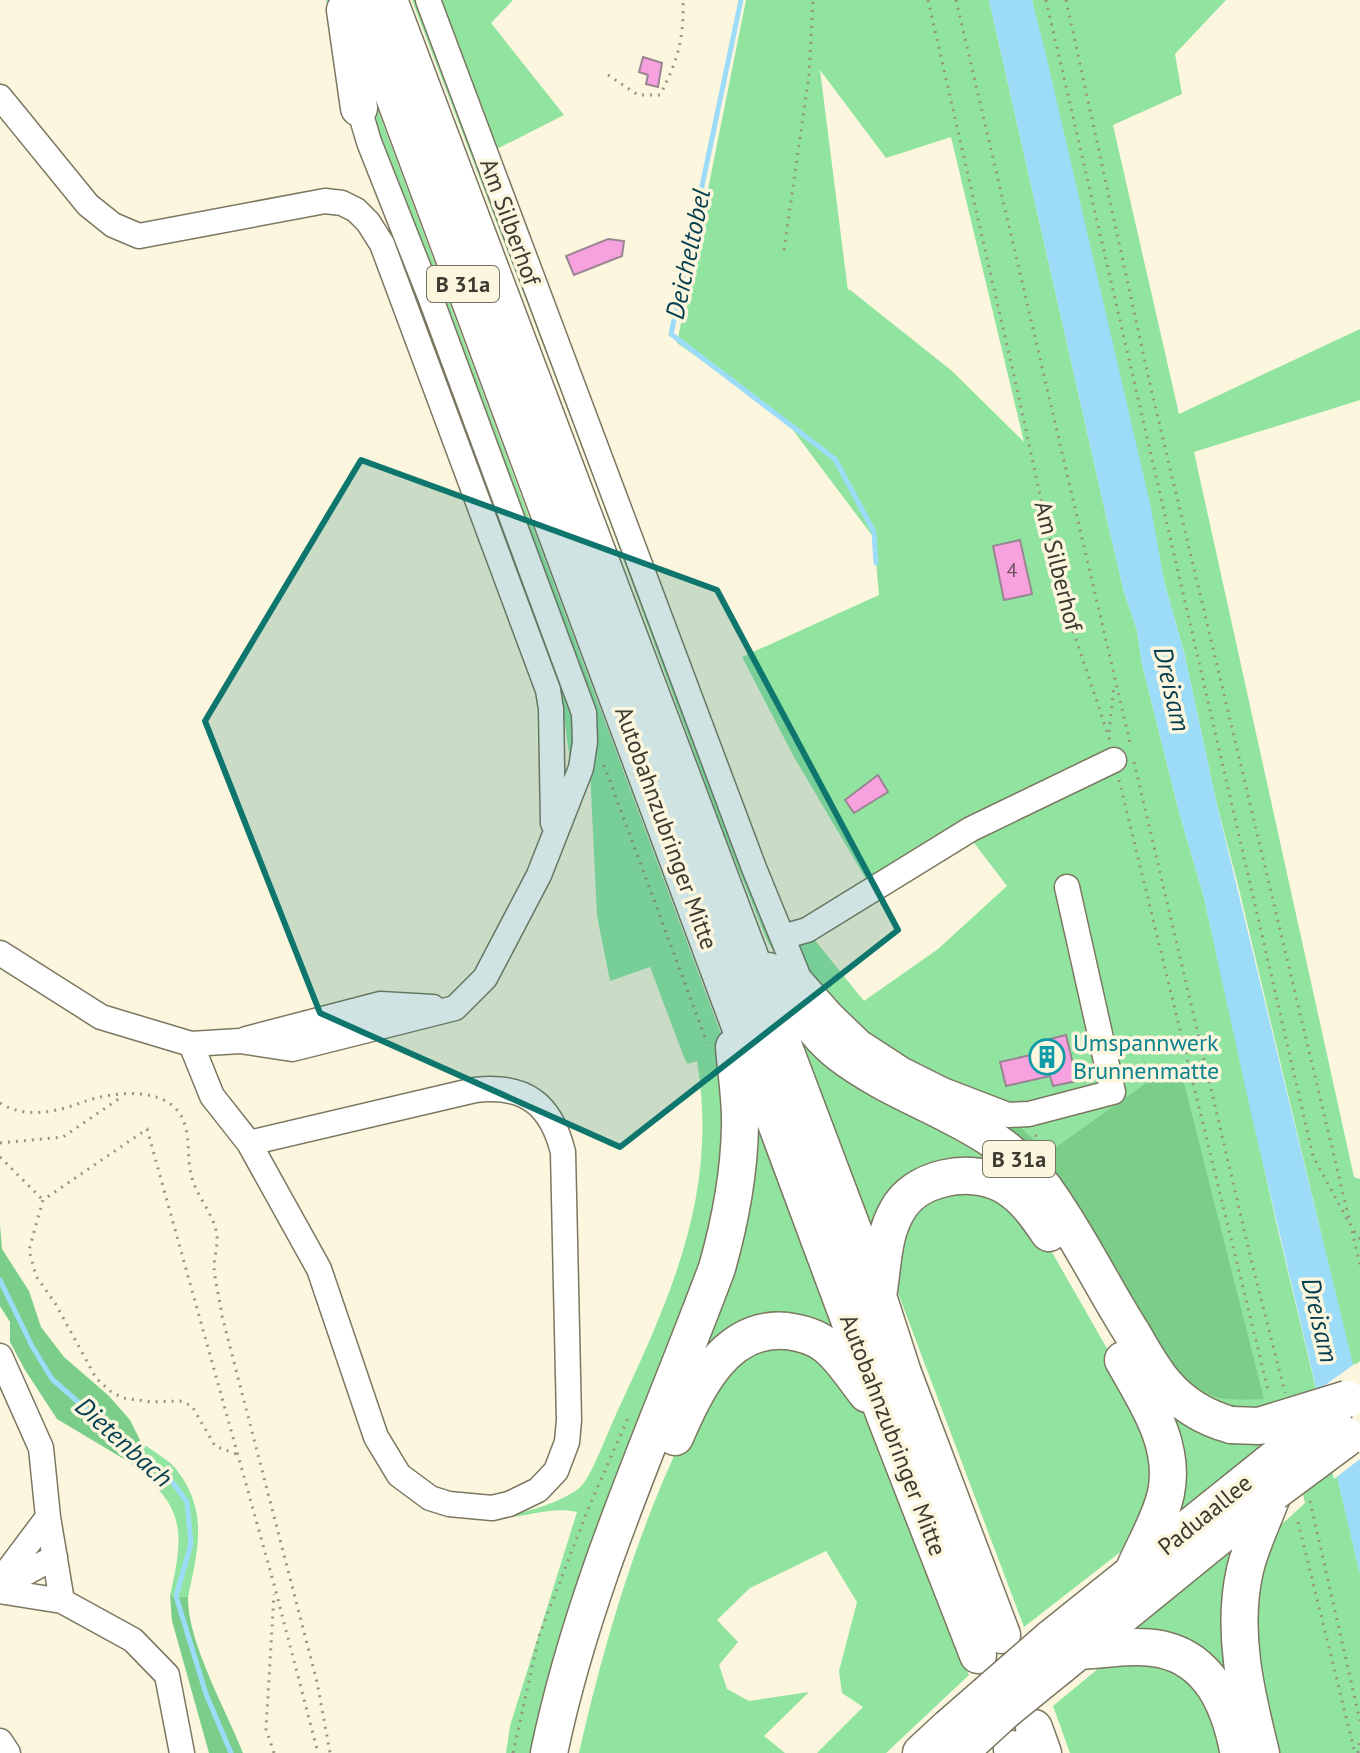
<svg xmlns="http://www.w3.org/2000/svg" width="1360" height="1753" font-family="'PT Sans',sans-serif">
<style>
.green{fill:#91e4a0;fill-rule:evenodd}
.forest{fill:#7ace8a}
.water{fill:#9cdcf9}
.pier{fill:#fbf6dd}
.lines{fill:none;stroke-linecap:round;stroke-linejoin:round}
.stream{stroke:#9cdcf9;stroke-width:5}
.building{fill:#f7a1df;stroke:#9a8593;stroke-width:2}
.minor-casing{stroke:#7b7761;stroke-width:27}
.highway-casing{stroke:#7b7761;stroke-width:39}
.path{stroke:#979483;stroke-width:3;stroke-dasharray:2 6;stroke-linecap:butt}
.minor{stroke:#fff;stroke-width:24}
.highway{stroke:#fff;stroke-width:36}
.highway-bridge-casing{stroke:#7b7761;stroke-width:39;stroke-linecap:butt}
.highway-bridge{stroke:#fff;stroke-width:36}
.marked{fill:#0f766e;fill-opacity:0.2;stroke:#0f766e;stroke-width:6;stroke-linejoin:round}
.labels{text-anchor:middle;stroke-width:7;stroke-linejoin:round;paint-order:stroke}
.number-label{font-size:20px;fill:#6b545c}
.shield{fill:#fbf6dd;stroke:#757265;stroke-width:2}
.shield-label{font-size:22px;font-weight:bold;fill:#3c3a31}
.street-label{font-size:24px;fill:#3c3a31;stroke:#fbf6dd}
.culture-label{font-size:24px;fill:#0d838f;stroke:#fbf6dd;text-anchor:start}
.water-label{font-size:26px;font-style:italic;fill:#063e51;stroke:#fbf6dd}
</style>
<rect width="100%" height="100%" fill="#fbf6dd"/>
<!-- green -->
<path class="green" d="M326 0H337L724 1042 730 1179 539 1753H506L510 1726 577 1512C551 1506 525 1518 499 1518 521 1513 568 1502 583 1484 592 1474 610 1427 617 1412 671 1296 719 1192 697 1061L688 1064 685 1060 650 967 610 981 597 916 590 771 570 762 562 700 534 565Z
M412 0H513L491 23 564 115 491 152 786 940 809 933 864 1001 938 949 1007 886 971 839 876 896 794 757 742 657 879 595 874 538 783 417 677 343 746 0H989L1107 520 1124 592 1137 630 1142 664 1179 812 1204 898 1277 1226 1360 1573V1753H1273L1249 1639 1266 1555 1281 1525 1305 1503 1284 1409 1257 1415 1208 1404 1051 1155 793 987 766 938 720 823 592 474ZM820 70 886 158 951 137 1024 442 952 371 849 289 848 291Z
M1032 0H1226L1175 54 1182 94 1113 125 1179 414 1360 329V400L1194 452 1354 1177 1360 1179V1361L1353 1367 1239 889 1217 805 1185 656 1164 581 1141 468Z
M791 1010C815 1041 844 1065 878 1085 943 1123 999 1134 1046 1200 1073 1238 1094 1281 1117 1321 1152 1379 1184 1436 1261 1433L1267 1454 1162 1539C1172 1509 1181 1481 1175 1449 1168 1417 1146 1384 1129 1356 1102 1308 1074 1261 1045 1214 995 1147 893 1152 878 1242L787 1011Z
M752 1097 842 1344 782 1323 669 1433Z
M970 1183 1034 1221 1140 1406 1161 1466 1132 1543 1024 1627 895 1285 908 1210Z
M793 1337 861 1402 969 1675 886 1753H817L863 1707 842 1693 839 1671 857 1602 826 1551 750 1588 717 1620 738 1642 719 1665 727 1689 749 1701 809 1692 764 1736 785 1753H579C602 1652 631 1551 674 1456 688 1425 703 1392 726 1366 736 1354 777 1343 793 1337Z
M141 1442C152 1451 168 1459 176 1469 209 1511 198 1550 188 1597L170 1596C185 1529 185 1507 129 1462Z
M1247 1528 1251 1753 1224 1683 1113 1639Z
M1122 1657 1188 1669 1231 1753H1070L1053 1706 1105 1663Z"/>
<!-- forest -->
<path class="forest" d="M1182 1075 1264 1399C1217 1401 1208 1400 1172 1369L974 1107 1020 1127 1051 1155 1056 1147 1153 1078Z
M0 1225 2 1249 29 1291 41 1327 64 1357 109 1396 130 1420 141 1442 129 1462 57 1419 25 1370 10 1342V1322L0 1306Z
M170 1596 188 1597C187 1641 226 1710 243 1753H209L172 1621Z"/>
<!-- water -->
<path class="water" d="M989 0H1032L1046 55 1151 508 1164 581 1185 656 1217 805 1360 1393V1574L1251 1113 1204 898 1179 812 1142 664 1137 630 1124 592 1107 520Z"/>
<!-- pier -->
<path class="pier" d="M1356 1363 1360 1378V1459L1334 1479 1314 1393Z"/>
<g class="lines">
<!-- stream -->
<path class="stream" d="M741 0 671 334 835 459 874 532 876 563
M0 1280 32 1346 52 1379 136 1453 164 1471 187 1502 191 1544 176 1596 206 1694 231 1753"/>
</g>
<!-- building -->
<path class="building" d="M643 57 662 63 658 87 646 84 648 75 639 72Z
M608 239 624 241 622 256 574 275 566 256Z
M1020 540 1032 594 1004 600 993 546Z
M878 775 888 792 854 813 845 800Z
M1066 1035 1077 1081 1053 1086 1050 1076 1006 1086 1000 1062 1044 1052 1042 1041Z"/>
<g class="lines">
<defs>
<path id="minor" d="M428 0 754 868 799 978 831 1014 860 1042 903 1070 943 1090 1008 1115 1029 1114 1113 1092 1067 887
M0 97 88 205 113 225 139 236 325 201 342 203 356 210 368 222 382 244 548 690 551 709 553 823
M782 937 807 930 971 829 1114 760
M0 953 101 1017 191 1044 240 1041 292 1049 455 1008 485 978 539 875 581 768 585 742 584 713 431 299 369 142 359 108
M246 1039 380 1004 433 1007
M191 1044 212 1096 249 1143 319 1269 376 1437 399 1475 430 1498 449 1504 492 1508 509 1504 538 1490 556 1471 567 1442 569 1420 563 1152C551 1104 525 1084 475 1090L249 1143
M0 1356 41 1448 48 1517
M0 1581 48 1517 62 1601 0 1591
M0 1587 55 1557
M62 1601 133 1640 167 1675 182 1753
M0 1741 8 1753"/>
<path id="highway" d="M358 0 886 1419 978 1655
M389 0 878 1296 903 1373 1002 1635
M345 10 359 108
M768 971C794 997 810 1030 839 1053 906 1105 991 1117 1044 1188 1077 1233 1102 1286 1132 1333 1142 1350 1152 1369 1165 1384 1182 1404 1206 1418 1231 1425
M879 1290C883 1264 883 1235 897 1211 915 1177 969 1167 1002 1184 1023 1195 1036 1214 1049 1233
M1123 1360C1146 1401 1176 1444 1166 1493 1160 1521 1143 1547 1132 1574
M675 1437C696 1389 725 1325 787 1331 802 1333 816 1337 827 1346 843 1359 854 1378 867 1394
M1050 1639 1268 1464
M1079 1651C1105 1650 1134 1644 1160 1649 1210 1659 1229 1705 1238 1750
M1060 1666 1274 1492
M1034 1728 1043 1753
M1012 1749 1014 1753
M549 1753C584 1584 657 1429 717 1268 730 1222 739 1176 740 1127 741 1101 736 1073 734 1047
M921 1753 948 1728
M1261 1753C1246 1693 1231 1631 1245 1570 1251 1544 1264 1519 1273 1494"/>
</defs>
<!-- minor casing -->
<use href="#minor" class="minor-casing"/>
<!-- highway casing -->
<use href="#highway" class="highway-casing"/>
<!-- path -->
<path class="path" d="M928 0 1019 398 1062 597 1110 741
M956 0 1131 747
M1046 0 1313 1156 1348 1221
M1066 0 1149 380 1360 1265
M608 75 638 95H660C678 60 684 39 683 0
M784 250 809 75 813 0
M1109 732 1114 687
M1134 762 1252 1263 1285 1393
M604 765 707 1043
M1119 780 1269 1394
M0 1103C26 1119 56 1112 83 1102 114 1091 173 1084 185 1125 190 1140 187 1159 191 1174 195 1195 215 1215 217 1236 218 1246 214 1257 214 1267 215 1283 220 1300 222 1316L317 1682 330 1753
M1035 1135 1053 1151
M0 1143 63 1137 123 1096
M0 1157 43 1200
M1354 1231 1360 1239
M236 1454 215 1446 192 1406 180 1401 152 1402 123 1398 110 1391 96 1378 55 1303 36 1276 29 1250 43 1200 147 1129 275 1588 318 1753
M1310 1501 1360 1721
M1298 1522 1355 1753
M274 1753 266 1729 274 1594
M513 1753 539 1636 588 1509 628 1418
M1358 1753 1360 1739"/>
<!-- minor -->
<use href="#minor" class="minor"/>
<!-- highway -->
<use href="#highway" class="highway"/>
<defs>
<path id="highway-bridge" d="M1231 1425 1259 1426 1347 1399
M1268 1464 1334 1411
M1274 1492 1348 1437
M948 1728 1050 1639
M962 1750 1007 1709 1060 1666"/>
</defs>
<!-- highway-bridge casing -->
<use href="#highway-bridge" class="highway-bridge-casing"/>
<!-- highway-bridge -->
<use href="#highway-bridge" class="highway-bridge"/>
</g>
<!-- marked area -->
<path class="marked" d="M361 460 717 590 898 930 620 1147 320 1013 205 721Z"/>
<!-- icons -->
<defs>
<symbol id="building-ring" viewBox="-11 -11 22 22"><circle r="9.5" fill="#fbf6dd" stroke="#0f9aa8" stroke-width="1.5"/><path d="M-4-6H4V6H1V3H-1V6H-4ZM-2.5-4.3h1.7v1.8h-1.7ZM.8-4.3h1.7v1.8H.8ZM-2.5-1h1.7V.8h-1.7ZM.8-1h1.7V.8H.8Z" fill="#0f9aa8"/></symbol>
</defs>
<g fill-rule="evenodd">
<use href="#building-ring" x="1027" y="1037" width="40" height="40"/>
</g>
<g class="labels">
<!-- number labels -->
<g class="number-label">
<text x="1012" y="577">4</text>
</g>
<!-- shield labels -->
<g class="shield">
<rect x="427" y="266" width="72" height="36" rx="6"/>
<rect x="983" y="1141" width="72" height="36" rx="6"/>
</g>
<g class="shield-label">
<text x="463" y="292">B 31a</text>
<text x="1019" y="1167">B 31a</text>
</g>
<!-- street labels -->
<g class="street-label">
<text transform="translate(510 222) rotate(70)" y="8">Am Silberhof</text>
<text transform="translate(1058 566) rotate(76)" y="8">Am Silberhof</text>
<text transform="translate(666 828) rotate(70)" y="8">Autobahnzubringer Mitte</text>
<text transform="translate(893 1435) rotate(69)" y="8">Autobahnzubringer Mitte</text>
<text transform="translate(1205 1515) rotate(-39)" y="8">Paduaallee</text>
</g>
<!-- culture labels -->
<g class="culture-label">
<text x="1073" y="1051">Umspannwerk<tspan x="1073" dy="28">Brunnenmatte</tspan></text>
</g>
<!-- water labels -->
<g class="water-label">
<text transform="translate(688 254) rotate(-78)" y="9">Deicheltobel</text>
<text transform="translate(1172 689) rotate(77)" y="9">Dreisam</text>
<text transform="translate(1320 1320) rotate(77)" y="9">Dreisam</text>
<text transform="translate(124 1442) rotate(42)" y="9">Dietenbach</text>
</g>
</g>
</svg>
